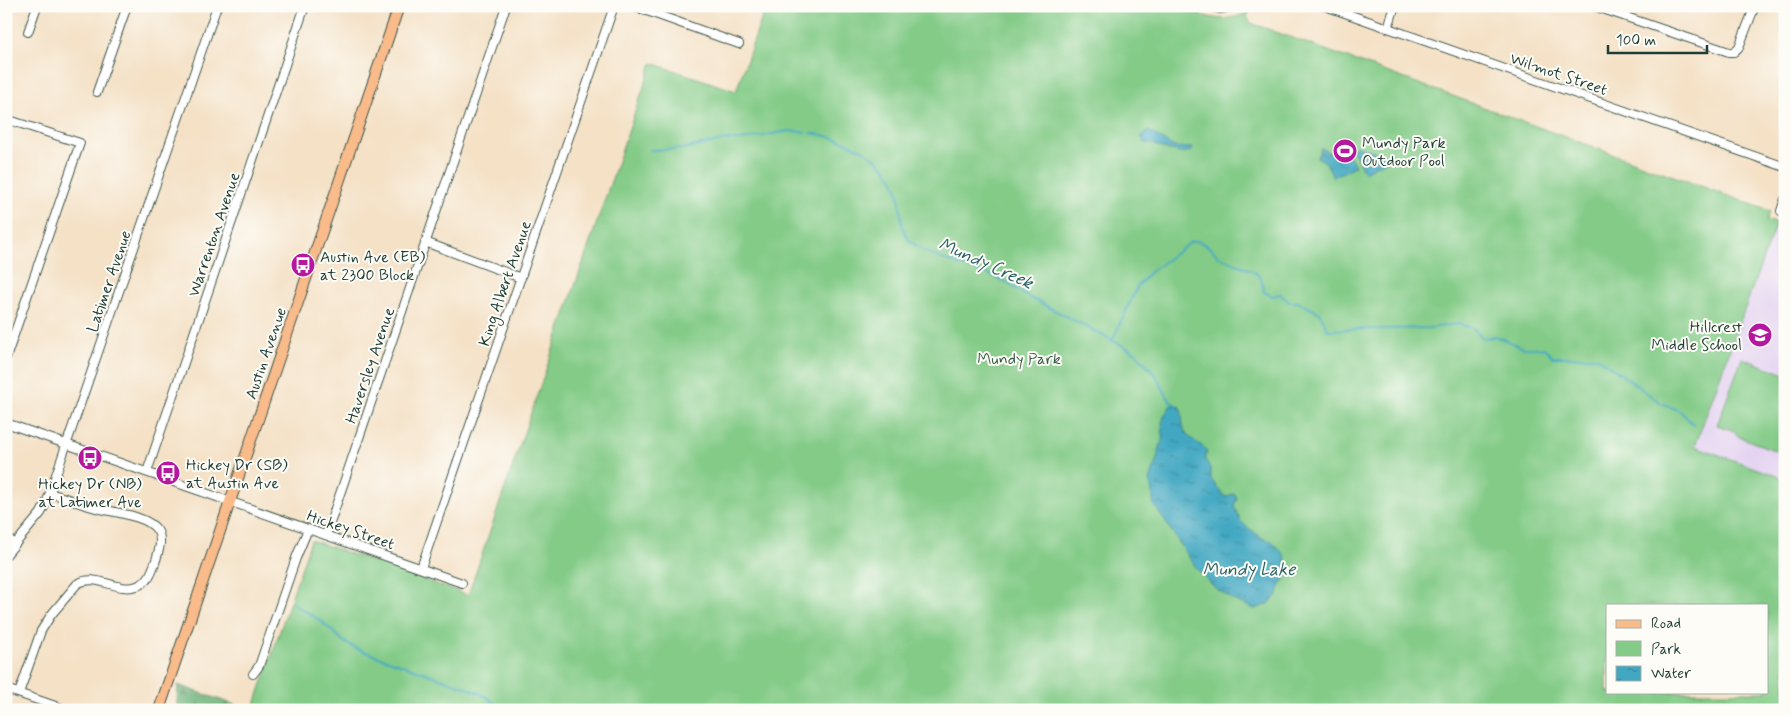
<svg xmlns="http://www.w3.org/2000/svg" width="1791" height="716" font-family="Mynerve,sans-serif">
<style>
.built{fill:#e4d3f1}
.forest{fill:url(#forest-firs);stroke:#447654}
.park{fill:#83cb87;stroke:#51845e;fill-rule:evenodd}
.water{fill:url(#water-ripples);stroke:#30727b}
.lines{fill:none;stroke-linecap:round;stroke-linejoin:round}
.stream{stroke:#42a8c2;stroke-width:2}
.minor-casing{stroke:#3f564a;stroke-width:10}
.major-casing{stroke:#3f564a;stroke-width:12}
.minor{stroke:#fff;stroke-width:8}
.major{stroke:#fabb8b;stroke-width:10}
.labels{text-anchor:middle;stroke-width:4;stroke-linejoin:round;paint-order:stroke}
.street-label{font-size:16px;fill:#1f3d34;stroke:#fdfcf7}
.poi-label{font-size:16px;fill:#1f3d34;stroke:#fdfcf7;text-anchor:start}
.park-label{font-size:16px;fill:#386049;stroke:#fdfcf7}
.water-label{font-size:18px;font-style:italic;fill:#2b6266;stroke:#fdfcf7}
</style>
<defs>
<pattern id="forest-firs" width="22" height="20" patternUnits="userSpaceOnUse" patternTransform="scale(1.25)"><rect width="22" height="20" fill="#6aaf74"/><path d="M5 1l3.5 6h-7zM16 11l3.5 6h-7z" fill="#579060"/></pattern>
<pattern id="water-ripples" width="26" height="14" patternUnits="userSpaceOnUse" patternTransform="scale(1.25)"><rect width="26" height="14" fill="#42a8c2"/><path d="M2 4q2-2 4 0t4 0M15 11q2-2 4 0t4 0" fill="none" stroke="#378a9e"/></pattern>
</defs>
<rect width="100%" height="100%" fill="#fdfcf7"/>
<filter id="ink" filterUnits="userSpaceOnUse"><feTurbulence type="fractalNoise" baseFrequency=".02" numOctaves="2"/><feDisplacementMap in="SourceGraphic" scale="10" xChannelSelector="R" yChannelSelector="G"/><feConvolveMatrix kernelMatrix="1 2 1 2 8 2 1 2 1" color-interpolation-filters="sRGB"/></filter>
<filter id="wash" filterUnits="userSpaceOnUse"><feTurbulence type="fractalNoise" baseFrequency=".0096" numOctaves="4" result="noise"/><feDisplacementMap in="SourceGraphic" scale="20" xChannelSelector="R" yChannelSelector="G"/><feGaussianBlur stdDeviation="1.12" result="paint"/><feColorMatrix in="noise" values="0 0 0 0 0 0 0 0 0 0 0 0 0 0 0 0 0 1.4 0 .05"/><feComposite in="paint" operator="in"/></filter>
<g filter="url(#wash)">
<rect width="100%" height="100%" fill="#f4e1c6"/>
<!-- built -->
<path class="built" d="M1785 219V479L1695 446 1776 223Z"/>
<!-- forest -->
<path class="forest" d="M178 685 250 710H188L177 706Z"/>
<!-- park -->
<path class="park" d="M766 6H1177C1204 16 1223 26 1250 11L1247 17 1251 23 1770 211 1767 220 1776 223 1695 446 1785 479V710H253L311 540 468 595 652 63 736 91ZM1607 605H1767V692H1607Z
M1742 358 1785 374V454L1739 437 1734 431 1717 425Z"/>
<!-- water -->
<path class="water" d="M1149 131 1174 147 1193 148 1192 151 1179 153C1174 149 1172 151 1167 150 1159 147 1153 143 1145 143L1141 137Z
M1345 146 1355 166 1333 177 1326 162 1317 157 1321 148 1330 153Z
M1358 146 1385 155 1388 160 1364 172 1352 148Z
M1171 405 1179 406C1185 415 1180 424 1186 433 1191 441 1201 443 1207 451L1205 459 1211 470V479L1223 495 1226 497 1232 494 1236 495 1237 498 1234 506 1240 520 1247 527 1264 539 1272 541 1285 556 1287 576 1282 582 1277 595 1269 604 1255 609 1235 601 1215 588 1197 569 1154 505 1150 481 1163 438 1162 423 1164 416Z"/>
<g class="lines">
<!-- stream -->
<path class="stream" d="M811 133C845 138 889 156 898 192 902 206 899 224 907 237 921 257 971 267 993 276 1004 281 1014 286 1023 294L1135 352 1155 374 1170 401 1176 405
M650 150 682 149 726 140H742L788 131 805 132
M1112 341 1137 287 1149 273 1191 242 1198 241 1208 246 1218 256 1253 271 1261 278 1264 292 1272 296 1280 294 1289 302H1298L1320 313 1328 330 1430 328 1458 324 1473 328 1484 339 1495 336 1524 348H1544L1553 357H1597L1661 403 1680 411 1694 425
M292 603 321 621 344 642 360 650 471 689 487 697 502 710"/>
</g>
</g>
<g filter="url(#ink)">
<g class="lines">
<defs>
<path id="minor" d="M633 6 739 44
M1209 6 1220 9 1237 6
M1325 6 1785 167
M1594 6 1729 52H1734L1739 47 1755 6
M1388 28 1395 6
M28 32 37 6
M97 92 127 6
M6 119 80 143 6 358
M1781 211 1785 199
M425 242 521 278
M6 423 462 583
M147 472 305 6
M326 535 506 6
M6 537 15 544
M6 555 41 513 47 501 217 6
M421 568 614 6
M253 674 259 666 296 558 308 529
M6 689 67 710
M19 693 41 631 51 615 77 584C96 572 117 593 137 586 149 582 152 571 156 560 159 550 163 539 157 530 146 514 107 512 89 506 76 502 63 497 50 493"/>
<path id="major" d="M159 710 399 6"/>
</defs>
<!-- minor casing -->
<use href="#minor" class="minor-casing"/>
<!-- major casing -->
<use href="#major" class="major-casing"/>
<!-- minor -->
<use href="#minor" class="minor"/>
<!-- major -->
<use href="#major" class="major"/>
</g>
</g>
<!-- icons -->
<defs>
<symbol id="stadium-disc" viewBox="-11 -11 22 22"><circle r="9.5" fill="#b5179e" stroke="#fdfcf7"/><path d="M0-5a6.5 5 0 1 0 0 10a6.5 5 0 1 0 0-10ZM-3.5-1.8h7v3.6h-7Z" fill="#fff"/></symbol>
<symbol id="bus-disc" viewBox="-11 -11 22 22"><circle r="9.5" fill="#b5179e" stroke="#fdfcf7"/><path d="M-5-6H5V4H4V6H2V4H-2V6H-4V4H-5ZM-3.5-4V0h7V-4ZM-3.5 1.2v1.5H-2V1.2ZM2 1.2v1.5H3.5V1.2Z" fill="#fff"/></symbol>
<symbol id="school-disc" viewBox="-11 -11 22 22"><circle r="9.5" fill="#b5179e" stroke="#fdfcf7"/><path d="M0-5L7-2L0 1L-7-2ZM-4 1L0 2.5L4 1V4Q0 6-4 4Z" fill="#fff"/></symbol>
</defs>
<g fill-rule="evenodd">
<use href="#stadium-disc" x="1331" y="137" width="28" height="28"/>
<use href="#bus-disc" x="289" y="251" width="28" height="28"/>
<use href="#school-disc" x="1746" y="321" width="28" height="28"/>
<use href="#bus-disc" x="76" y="444" width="28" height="28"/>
<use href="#bus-disc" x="154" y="459" width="28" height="28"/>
</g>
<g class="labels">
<!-- street labels -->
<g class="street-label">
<text transform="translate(1559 73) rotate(19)" y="6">Wilmot Street</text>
<text transform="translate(213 234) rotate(-71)" y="6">Warrenton Avenue</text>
<text transform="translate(108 281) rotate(-71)" y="6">Latimer Avenue</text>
<text transform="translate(504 283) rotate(-71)" y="6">King Albert Avenue</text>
<text transform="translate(265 353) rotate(-71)" y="6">Austin Avenue</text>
<text transform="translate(369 365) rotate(-71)" y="6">Haversley Avenue</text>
<text transform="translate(351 529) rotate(19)" y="6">Hickey Street</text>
</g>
<!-- poi labels -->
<g class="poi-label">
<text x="1362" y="148">Mundy Park<tspan x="1362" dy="18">Outdoor Pool</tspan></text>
<text x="320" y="262">Austin Ave (EB)<tspan x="320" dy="18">at 2300 Block</tspan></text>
<text x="1742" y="332" text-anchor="end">Hillcrest<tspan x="1742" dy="18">Middle School</tspan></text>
<text x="186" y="470">Hickey Dr (SB)<tspan x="186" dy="18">at Austin Ave</tspan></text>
<text x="90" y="489" text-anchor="middle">Hickey Dr (NB)<tspan x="90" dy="18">at Latimer Ave</tspan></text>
</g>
<!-- park labels -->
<g class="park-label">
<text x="1019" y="364">Mundy Park</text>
</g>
<!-- water labels -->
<g class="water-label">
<text transform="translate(986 263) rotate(24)" y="6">Mundy Creek</text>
<text x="1249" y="575">Mundy Lake</text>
</g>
</g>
<!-- margin -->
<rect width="1791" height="716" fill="none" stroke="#fdfcf7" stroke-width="25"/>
<!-- legend -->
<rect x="1606" y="604" width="162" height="90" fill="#fdfcf7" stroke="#a4b0a9"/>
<rect x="1616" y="620" width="25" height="8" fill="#fabb8b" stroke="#a4b0a9"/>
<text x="1651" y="628" font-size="15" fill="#1f3d34">Road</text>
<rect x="1616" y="641" width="25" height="15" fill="#83cb87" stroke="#a4b0a9"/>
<text x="1651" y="654" font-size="15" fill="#1f3d34">Park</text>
<rect x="1616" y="666" width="25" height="15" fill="url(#water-ripples)" stroke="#a4b0a9"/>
<text x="1651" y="678" font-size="15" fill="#1f3d34">Water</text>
<!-- scale -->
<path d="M1608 45v8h99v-8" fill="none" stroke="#1f3d34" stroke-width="2.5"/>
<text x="1616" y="45" font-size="15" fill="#1f3d34" stroke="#fdfcf7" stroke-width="4" paint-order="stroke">100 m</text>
</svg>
